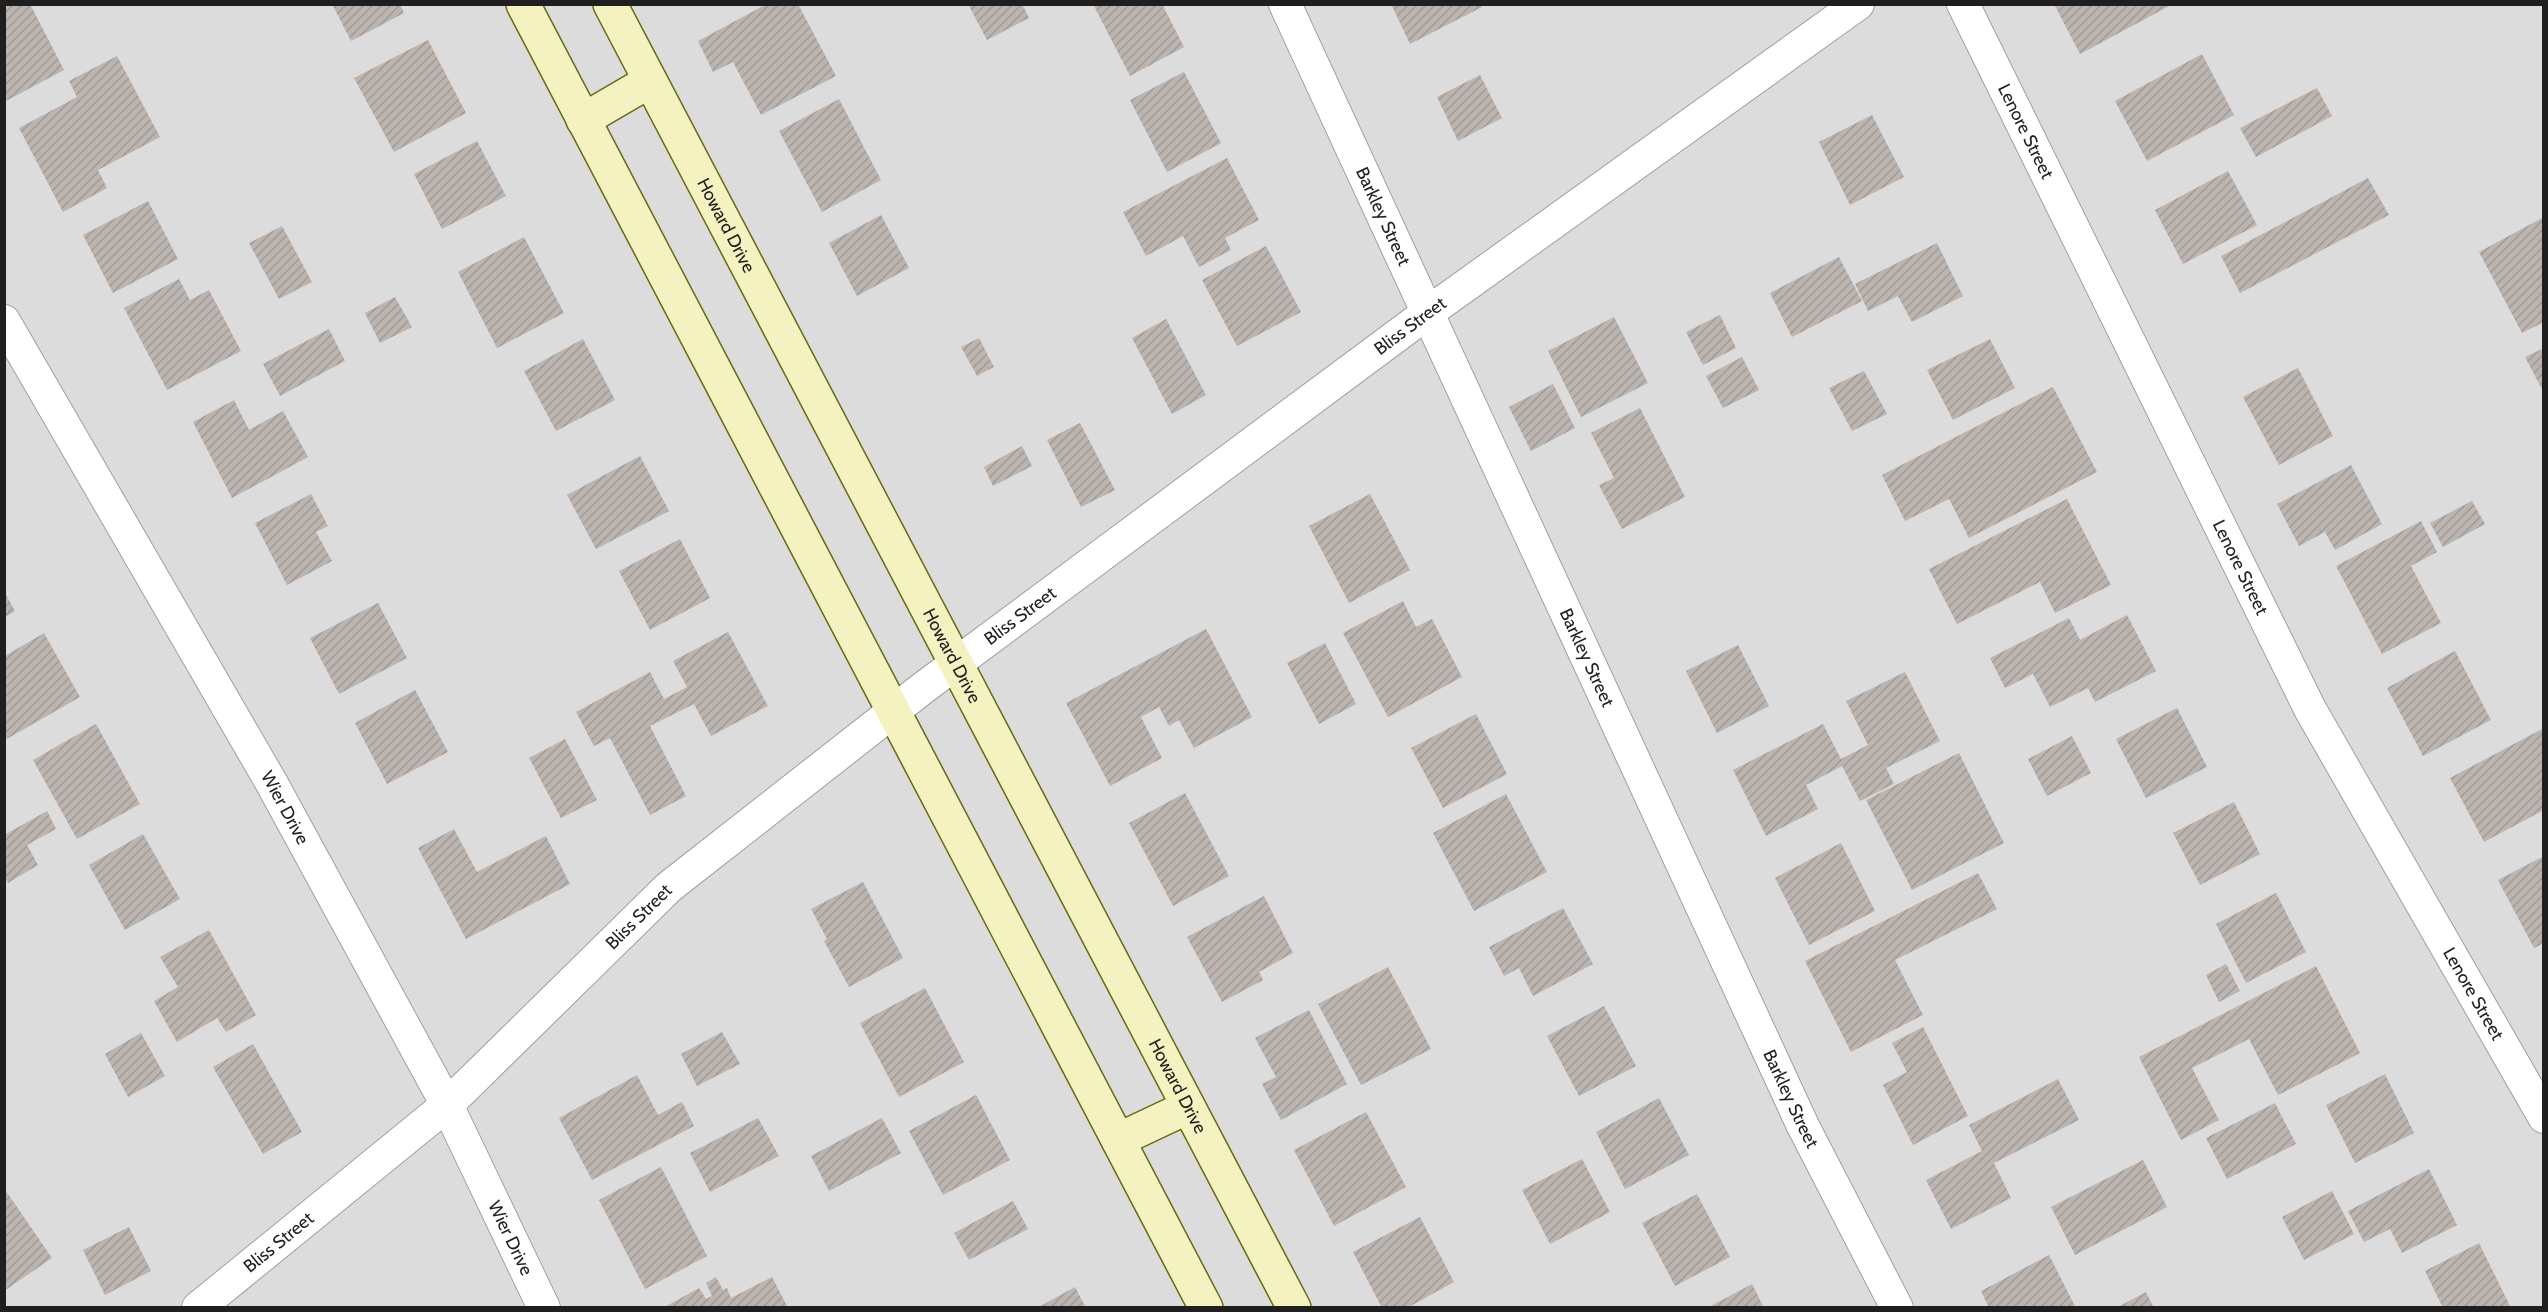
<svg xmlns="http://www.w3.org/2000/svg" width="2548" height="1312" font-family="Cabin,sans-serif">
<style>
.residential{fill:#dddcdc}
.building{fill:url(#building-hatch)}
.lines{fill:none;stroke-linecap:round;stroke-linejoin:round}
.minor-casing{stroke:#a0a0a0;stroke-width:34}
.secondary-casing{stroke:#666a11;stroke-width:36}
.minor{stroke:#fff;stroke-width:32}
.secondary{stroke:#f3f2c0;stroke-width:33}
.labels{text-anchor:middle;stroke-width:4.5;stroke-linejoin:round;paint-order:stroke}
.street-label{font-size:18px;fill:#1f1f1f;stroke:#fff}
</style>
<defs>
<pattern id="building-hatch" width="6" height="6" patternUnits="userSpaceOnUse" patternTransform="scale(1.5)"><rect width="6" height="6" fill="#bbb4af"/><path d="M-1 1l2-2M0 6l6-6M5 7l2-2" fill="none" stroke="#a09a96"/></pattern>
</defs>
<rect width="100%" height="100%" fill="#eeebe6"/>
<!-- residential -->
<path class="residential" d="M5 5H2543V1307H5Z"/>
<!-- building -->
<path class="building" d="M11 4H30L64 70 4 102V8Z
M332 4H400L404 13 351 41Z
M767 4H798L836 76 761 115 733 62 713 72 698 41Z
M968 4H1022L1029 18 987 40Z
M1093 4H1162L1184 47 1130 76Z
M1391 4H1481L1482 7 1410 44Z
M2054 4H2173L2080 54Z
M428 40 466 113 394 152 354 78Z
M2202 54 2234 115 2147 161 2115 101Z
M117 56 160 137 98 170 107 188 63 212 19 128 77 97 69 81Z
M1184 72 1221 143 1167 172 1130 100Z
M1480 75 1502 118 1458 141 1437 97Z
M2317 88 2332 116 2256 157 2240 128Z
M839 99 881 180 822 212 779 131Z
M1872 115 1904 177 1850 205 1819 142Z
M477 141 506 196 442 229 414 174Z
M1227 158 1259 220 1225 238 1231 250 1199 267 1183 236 1146 256 1123 212Z
M2228 171 2257 225 2183 264 2155 210Z
M2368 178 2389 215 2240 293 2221 256Z
M148 201 178 259 113 293 83 235Z
M881 215 909 268 857 296 829 243Z
M2544 217V322L2522 333 2479 252Z
M282 226 312 282 279 299 249 243Z
M524 237 564 313 497 348 458 272Z
M1937 243 1963 296 1912 322 1898 296 1868 311 1855 284Z
M1266 246 1301 312 1237 346 1202 280Z
M1839 257 1862 301 1792 337 1770 293Z
M179 279 190 300 209 290 241 351 167 390 124 308Z
M395 297 412 327 380 343 365 313Z
M1720 315 1736 348 1703 365 1686 332Z
M1614 317 1648 383 1581 417 1548 351Z
M1166 319 1206 395 1172 414 1132 338Z
M329 329 345 361 280 396 263 364Z
M979 338 994 367 977 376 961 347Z
M583 339 615 400 556 431 524 371Z
M1990 339 2015 388 1953 420 1927 370Z
M2544 348V393L2525 357Z
M1742 357 1759 390 1723 408 1706 376Z
M2298 368 2333 436 2279 465 2243 397Z
M1864 371 1887 414 1852 431 1829 388Z
M1553 384 1575 428 1531 451 1509 407Z
M2053 387 2097 472 1969 538 1949 499 1905 521 1882 475Z
M234 400 249 430 283 411 308 457 232 498 193 422Z
M1640 408 1685 497 1622 529 1599 485 1614 478 1591 433Z
M1080 423 1115 490 1081 507 1047 440Z
M1022 446 1032 466 993 486 984 467Z
M640 456 669 511 596 549 567 495Z
M2351 465 2382 524 2335 550 2325 532 2299 546 2277 504Z
M311 494 328 526 316 532 332 561 287 585 255 523Z
M1370 494 1410 570 1349 603 1309 526Z
M2067 499 2111 585 2055 613 2040 582 1957 624 1929 569Z
M2472 501 2485 524 2443 547 2430 523Z
M2421 521 2437 552 2411 566 2441 623 2382 654 2336 566Z
M680 539 710 598 650 630 619 571Z
M5 593 15 611 5 617Z
M1403 601 1416 627 1432 619 1462 677 1388 717 1343 633Z
M378 603 407 658 339 694 310 638Z
M2127 615 2156 671 2095 702 2088 688 2050 707 2033 674 2005 688 1990 658 2069 618 2080 640Z
M1206 629 1252 717 1194 748 1179 720 1169 726 1159 707 1141 717 1162 758 1110 786 1066 703Z
M728 632 768 706 711 736 694 704 650 726 686 796 650 815 610 738 594 746 576 712 650 672 664 699 687 687 673 661Z
M44 633 80 697 5 740V656Z
M1325 643 1356 704 1319 724 1287 663Z
M1738 645 1769 706 1717 733 1686 671Z
M2455 651 2491 720 2423 756 2387 688Z
M1905 672 1940 741 1886 768 1894 784 1860 801 1842 766 1806 785 1818 809 1766 836 1733 770 1823 724 1841 759 1868 745 1846 701Z
M415 690 448 752 387 784 355 723Z
M2177 708 2207 767 2146 798 2116 739Z
M1476 714 1507 774 1443 808 1411 748Z
M96 724 140 804 77 839 33 760Z
M2544 728V810L2484 842 2450 778Z
M2072 736 2091 773 2047 796 2028 759Z
M565 739 597 800 561 818 529 758Z
M1959 753 2004 843 1912 890 1866 800Z
M1185 793 1229 876 1173 906 1129 823Z
M1506 794 1547 872 1474 911 1433 833Z
M2234 802 2260 854 2200 885 2173 833Z
M47 811 56 829 27 845 38 865 8 883 4 876V835Z
M454 829 477 872 546 836 570 884 466 939 418 848Z
M143 834 180 899 125 930 89 865Z
M1841 843 1875 911 1809 945 1775 878Z
M2544 856V943L2534 948 2498 880Z
M1978 873 1997 909 1895 960 1923 1015 1851 1052 1805 961Z
M863 882 903 958 849 987 824 941 827 939 811 909Z
M2276 893 2306 952 2246 983 2216 924Z
M1264 896 1293 953 1259 972 1263 980 1222 1002 1187 937Z
M1563 908 1593 964 1533 996 1519 968 1504 976 1489 947Z
M209 930 256 1015 226 1032 217 1018 177 1042 154 1001 178 987 160 957Z
M2226 964 2240 991 2219 1002 2206 975Z
M2316 966 2360 1053 2278 1095 2249 1039 2192 1068 2219 1120 2181 1140 2139 1057Z
M1388 967 1431 1049 1361 1085 1318 1004Z
M925 988 964 1062 899 1097 860 1023Z
M1604 1006 1636 1066 1579 1096 1547 1036Z
M1309 1010 1347 1084 1281 1120 1262 1084 1276 1077 1255 1038Z
M1923 1027 1968 1116 1913 1145 1883 1085 1907 1072 1892 1043Z
M722 1032 740 1064 697 1086 681 1054Z
M141 1033 165 1076 128 1097 105 1054Z
M253 1044 302 1132 263 1154 213 1067Z
M2385 1074 2414 1133 2355 1163 2326 1105Z
M637 1075 658 1115 682 1102 694 1126 592 1180 559 1118Z
M2058 1079 2079 1120 1994 1163 2011 1198 1951 1229 1926 1180 1982 1151 1969 1125Z
M976 1095 1010 1160 943 1195 909 1131Z
M1659 1098 1689 1155 1625 1189 1596 1132Z
M2275 1103 2296 1144 2227 1179 2206 1138Z
M1366 1112 1406 1187 1334 1226 1294 1150Z
M758 1118 779 1156 710 1192 690 1153Z
M882 1118 901 1153 829 1191 811 1156Z
M1582 1159 1610 1212 1550 1244 1522 1190Z
M2143 1160 2167 1207 2075 1255 2051 1207Z
M661 1167 707 1256 645 1289 599 1200Z
M2429 1169 2457 1225 2402 1253 2390 1229 2364 1242 2348 1211Z
M6 1191 52 1258 4 1291V1192Z
M2332 1191 2354 1234 2304 1260 2282 1217Z
M1697 1194 1730 1257 1675 1286 1642 1223Z
M1013 1201 1028 1229 969 1260 954 1233Z
M1420 1217 1454 1282 1407 1308H1382L1353 1252Z
M129 1227 151 1271 105 1295 83 1250Z
M2479 1243 2511 1308H2443L2425 1271Z
M2049 1255 2076 1308H1989L1981 1291Z
M716 1277 723 1290 727 1288 731 1298 772 1277 788 1308H663L699 1288 706 1299 712 1296 706 1283Z
M1752 1284 1764 1308H1707Z
M1075 1287 1086 1308H1037Z
M2146 1292 2154 1308H2116Z"/>
<g class="lines">
<defs>
<g id="minor">
<path id="s1" d="M1285 4 1803 1126 1897 1308"/>
<path id="s2" d="M1963 4 2310 709 2544 1117"/>
<path id="s3" d="M4 321 271 782 447 1105 544 1308"/>
<path id="s4" d="M198 1308 447 1105 669 887 923 688 1426 314 1858 4"/>
</g>
<g id="secondary">
<path d="M523 4 1206 1308"/>
<path id="s5" d="M610 4 1294 1308"/>
<path d="M583 120 650 81"/>
<path d="M1118 1140 1188 1107"/>
</g>
</defs>
<!-- minor casing -->
<use href="#minor" class="minor-casing"/>
<!-- secondary casing -->
<use href="#secondary" class="secondary-casing"/>
<!-- minor -->
<use href="#minor" class="minor"/>
<!-- secondary -->
<use href="#secondary" class="secondary"/>
</g>
<g class="labels">
<!-- street labels -->
<g class="street-label">
<text dy="6" stroke="none"><textPath href="#s2" startOffset="142">Lenore Street</textPath></text>
<text dy="6" stroke="none"><textPath href="#s1" startOffset="234">Barkley Street</textPath></text>
<text dy="6" stroke="none"><textPath href="#s5" startOffset="250">Howard Drive</textPath></text>
<text dy="6" stroke="none"><textPath href="#s4" startOffset="1562">Bliss Street</textPath></text>
<text dy="6" stroke="none"><textPath href="#s2" startOffset="628">Lenore Street</textPath></text>
<text dy="6" stroke="none"><textPath href="#s4" startOffset="1076">Bliss Street</textPath></text>
<text dy="6" stroke="none"><textPath href="#s5" startOffset="736">Howard Drive</textPath></text>
<text dy="6" stroke="none"><textPath href="#s1" startOffset="720">Barkley Street</textPath></text>
<text dy="6" stroke="none"><textPath href="#s3" startOffset="562">Wier Drive</textPath></text>
<text dy="6" stroke="none"><textPath href="#s4" startOffset="590">Bliss Street</textPath></text>
<text dy="6" stroke="none"><textPath href="#s2" startOffset="1114">Lenore Street</textPath></text>
<text dy="6" stroke="none"><textPath href="#s5" startOffset="1222">Howard Drive</textPath></text>
<text dy="6" stroke="none"><textPath href="#s1" startOffset="1206">Barkley Street</textPath></text>
<text dy="6" stroke="none"><textPath href="#s3" startOffset="1048">Wier Drive</textPath></text>
<text dy="6" stroke="none"><textPath href="#s4" startOffset="104">Bliss Street</textPath></text>
</g>
</g>
<!-- border -->
<rect width="2548" height="1312" fill="none" stroke="#1f1f1f" stroke-width="12"/>
</svg>
